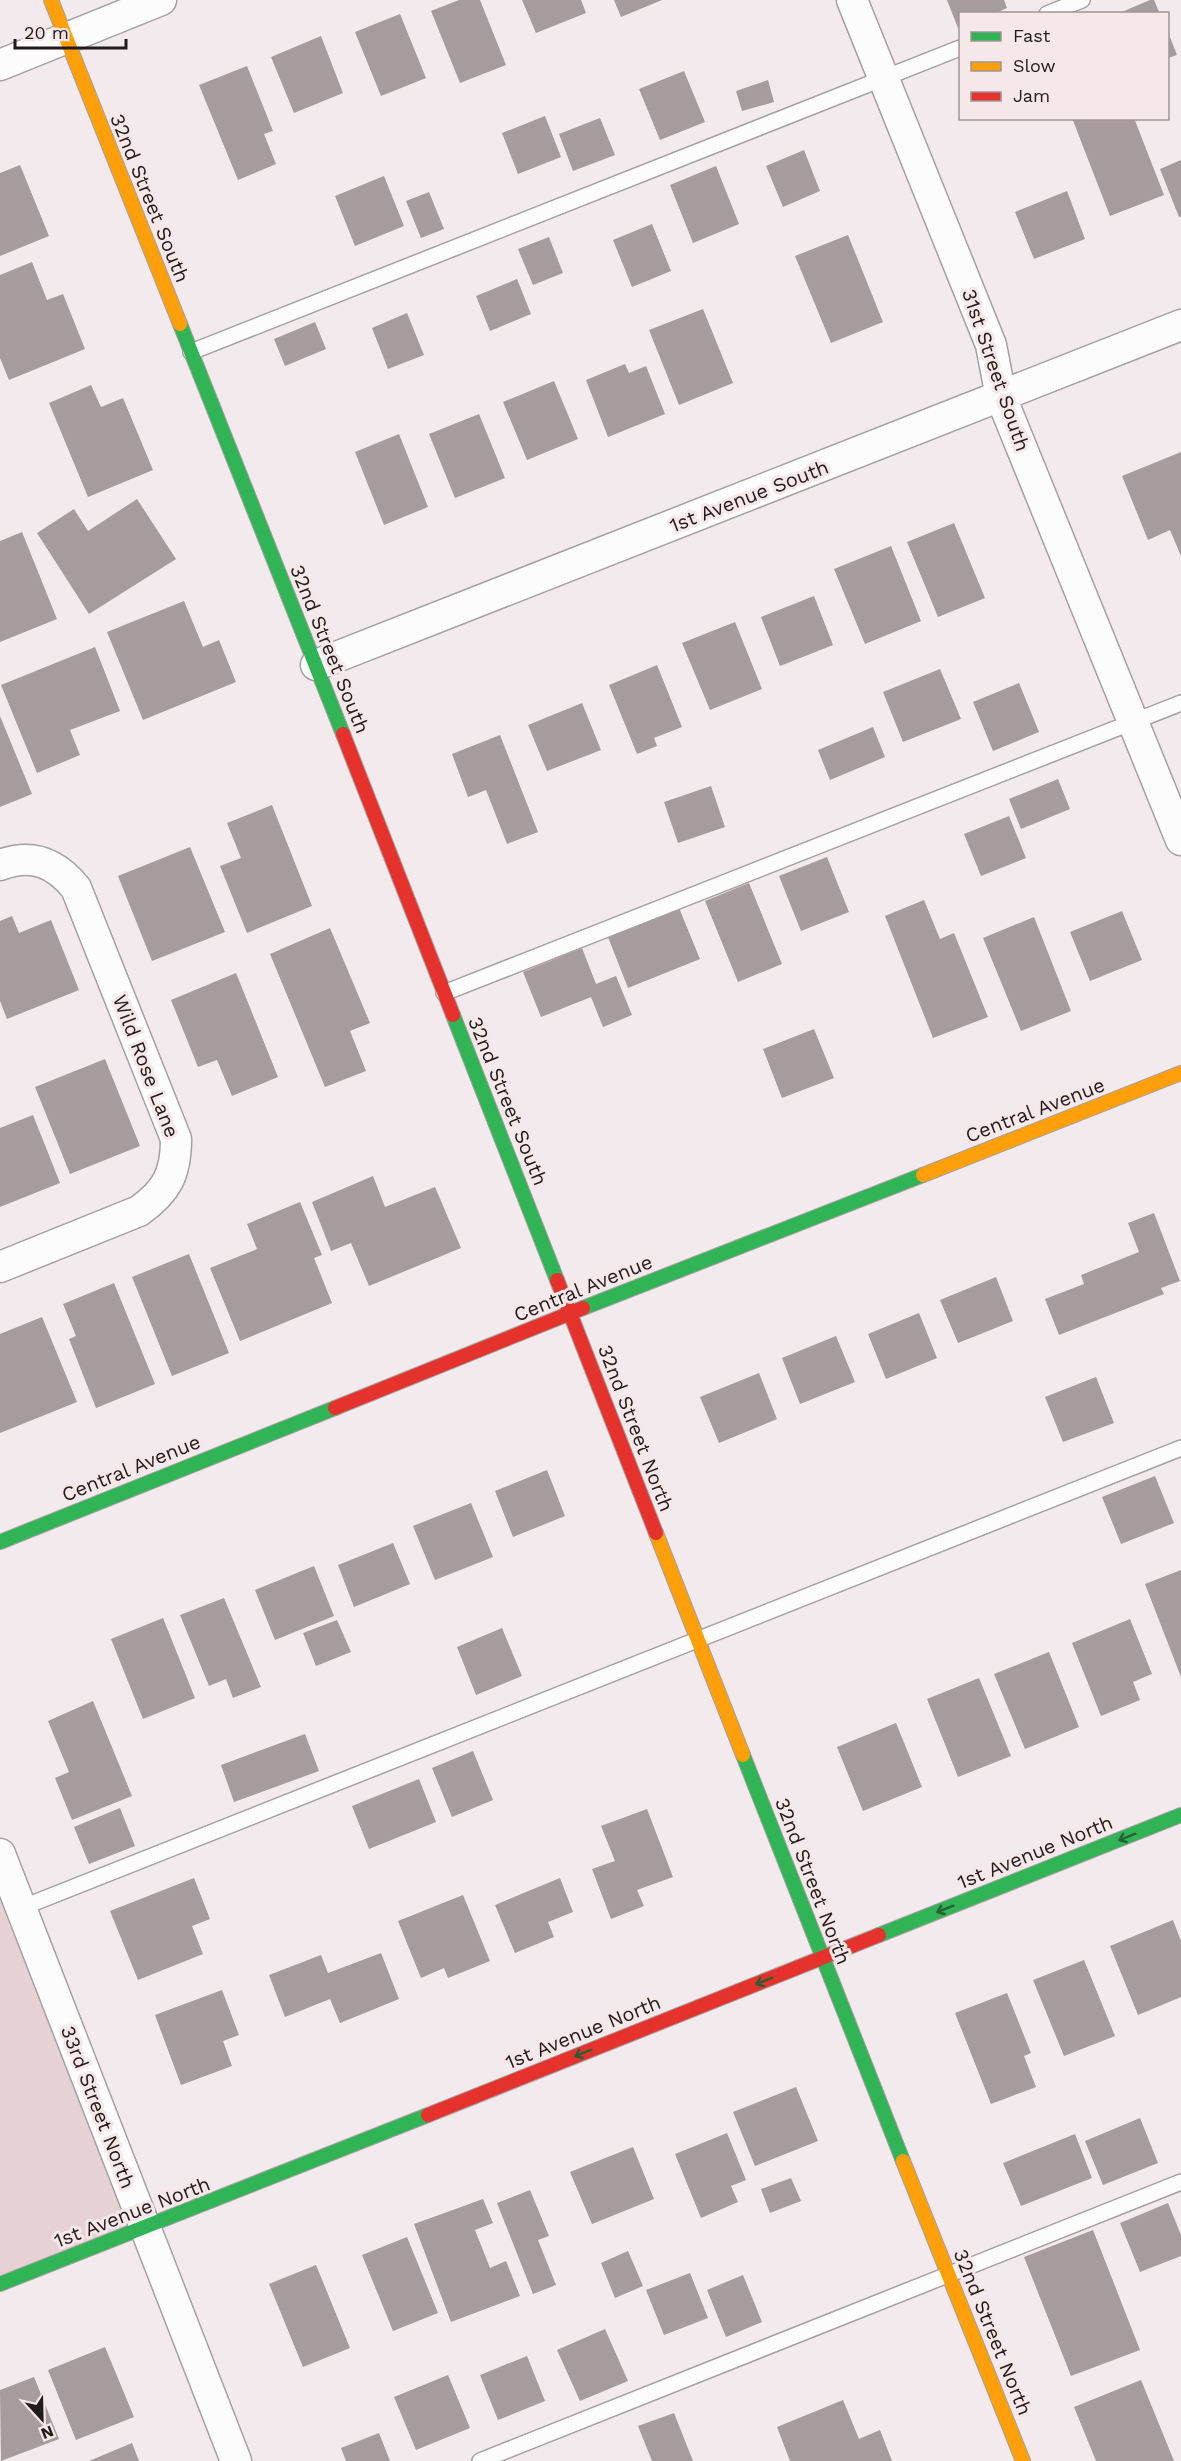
<svg xmlns="http://www.w3.org/2000/svg" width="1181" height="2461" font-family="'Work Sans',sans-serif">
<style>
.green{fill:#e6d1d5}
.building{fill:#a69b9d}
.lines{fill:none;stroke-linecap:round;stroke-linejoin:round}
.lane-casing{stroke:#a6a0a1;stroke-width:18}
.street-casing{stroke:#a6a0a1;stroke-width:33}
.fast-casing{stroke:#a6a0a1;stroke-width:16}
.slow-casing{stroke:#a6a0a1;stroke-width:16}
.jam-casing{stroke:#a6a0a1;stroke-width:16}
.lane{stroke:#fdfcfc;stroke-width:15}
.street{stroke:#fdfcfc;stroke-width:30}
.fast{stroke:#30b455;stroke-width:14}
.slow{stroke:#ff9f0a;stroke-width:14}
.jam{stroke:#e5322d;stroke-width:14}
.oneway{stroke:#286036}
.labels{text-anchor:middle;stroke-width:6;stroke-linejoin:round;paint-order:stroke}
.street-label{font-size:20px;fill:#211b1c;stroke:#f6e7e9}
</style>
<rect width="100%" height="100%" fill="#f2eaec"/>
<!-- green -->
<path class="green" d="M0 1853 145 2228 0 2284Z"/>
<!-- building -->
<path class="building" d="M459 0H480L506 65 460 83 431 11Z
M522 0H581L586 13 536 33Z
M614 0H662L621 17Z
M947 0H1004L1007 8 994 14H960V27L958 28Z
M1150 0H1154L1160 14H1117Z
M400 14 426 78 381 96 355 32Z
M1168 32 1177 55 1168 58Z
M321 36 343 93 294 113 271 57Z
M247 66 273 131 264 134 276 164 238 180 199 85Z
M684 71 705 122 660 140 639 89Z
M768 80 774 102 742 111 736 91Z
M545 116 561 157 518 174 502 133Z
M600 118 615 155 573 171 559 134Z
M1072 118H1134L1164 195 1110 216Z
M804 150 820 191 783 207 766 166Z
M1181 160V217H1179L1160 169Z
M20 165 49 236 0 256V173Z
M716 166 739 224 693 243 670 185Z
M384 176 404 226 355 246 335 196Z
M1067 191 1085 239 1034 259 1015 212Z
M429 192 444 229 421 238 406 201Z
M652 224 671 271 632 287 613 240Z
M848 235 883 322 831 343 795 256Z
M549 237 563 273 533 285 518 249Z
M32 262 47 300 63 294 85 349 9 380 0 358V275Z
M517 279 531 314 490 331 476 296Z
M703 309 733 383 679 405 649 330Z
M407 313 424 355 388 369 372 328Z
M315 322 326 349 285 366 274 339Z
M625 364 629 373 646 366 665 414 608 437 586 380Z
M554 381 578 439 527 460 503 402Z
M91 385 101 407 123 398 153 470 88 497 49 403Z
M479 414 505 478 455 498 429 434Z
M399 434 428 507 384 525 355 452Z
M1181 452V556L1170 530 1148 540 1122 476Z
M137 499 176 559 89 614 37 533 74 509 88 531Z
M954 523 985 598 938 617 907 542Z
M22 532 57 619 0 642V541Z
M891 546 921 621 865 644 834 569Z
M814 596 833 645 780 666 761 617Z
M184 601 203 647 219 640 236 682 143 720 107 632Z
M735 622 762 689 710 710 682 643Z
M95 647 120 711 70 730 80 755 37 773 1 685Z
M657 665 682 727 654 738 657 746 637 754 609 685Z
M940 669 961 719 903 742 883 692Z
M1019 683 1039 732 993 751 973 702Z
M582 703 601 750 547 771 528 725Z
M0 716 32 794 0 807Z
M873 727 885 757 830 780 818 750Z
M500 735 538 832 507 844 486 790 468 797 452 754Z
M1058 779 1070 809 1021 829 1009 799Z
M711 786 725 827 678 843 664 802Z
M272 805 312 906 247 933 220 866 241 858 227 823Z
M1009 816 1026 858 981 876 964 834Z
M190 847 225 932 152 961 118 876Z
M827 857 849 912 801 931 779 876Z
M749 883 782 964 738 982 705 901Z
M924 900 940 939 954 933 988 1017 933 1038 885 916Z
M679 908 700 959 628 988 608 937Z
M1122 911 1142 960 1090 981 1070 932Z
M12 916 19 933 51 920 79 990 7 1019 0 1001V921Z
M1034 917 1071 1011 1021 1031 983 938Z
M330 928 370 1023 350 1031 366 1071 325 1087 270 954Z
M582 948 596 984 616 976 632 1015 603 1027 591 997 541 1017 523 972Z
M236 973 278 1077 232 1096 217 1060 198 1067 171 1000Z
M814 1029 834 1078 782 1098 763 1049Z
M105 1059 140 1146 70 1174 35 1087Z
M33 1115 60 1183 0 1207V1128Z
M373 1176 385 1207 435 1187 461 1248 369 1286 351 1243 331 1251 312 1202Z
M300 1202 322 1255 314 1258 332 1303 240 1341 210 1268 257 1249 247 1224Z
M1154 1213 1180 1281 1161 1288 1164 1294 1059 1335 1045 1299 1084 1284 1081 1275 1139 1252 1128 1223Z
M189 1254 229 1353 172 1376 132 1277Z
M996 1277 1013 1321 958 1343 940 1300Z
M114 1283 155 1384 96 1408 69 1339 76 1336 63 1304Z
M919 1313 937 1358 886 1379 868 1334Z
M42 1317 77 1402 0 1433V1334Z
M836 1336 855 1382 800 1404 782 1358Z
M759 1373 777 1419 719 1443 700 1397Z
M1096 1377 1114 1423 1063 1442 1045 1397Z
M547 1470 565 1516 513 1537 495 1491Z
M1155 1476 1174 1523 1121 1544 1102 1497Z
M471 1503 493 1557 435 1580 413 1526Z
M393 1543 410 1584 354 1607 338 1565Z
M314 1566 334 1616 275 1640 255 1590Z
M1181 1570V1677L1145 1584Z
M224 1598 261 1687 233 1698 226 1679 209 1686 180 1615Z
M163 1618 195 1698 143 1719 111 1639Z
M1130 1619 1152 1674 1133 1682 1140 1700 1101 1716 1072 1643Z
M337 1620 351 1652 316 1666 303 1633Z
M502 1628 522 1676 476 1695 457 1647Z
M1049 1652 1079 1727 1025 1749 994 1674Z
M979 1678 1011 1756 958 1777 927 1699Z
M93 1701 132 1796 72 1820 55 1778 69 1772 48 1721Z
M896 1723 922 1787 863 1811 837 1747Z
M305 1734 319 1771 234 1802 221 1765Z
M473 1751 493 1800 452 1817 432 1768Z
M419 1779 436 1822 369 1849 352 1806Z
M120 1808 135 1846 89 1864 74 1827Z
M647 1809 673 1877 637 1890 644 1906 611 1919 592 1869 615 1861 601 1826Z
M194 1878 210 1919 192 1926 203 1954 138 1980 110 1911Z
M560 1878 573 1912 548 1922 554 1937 515 1953 495 1905Z
M463 1895 490 1961 448 1978 444 1968 421 1978 398 1921Z
M1173 1920 1181 1941V1997L1138 2015 1110 1946Z
M381 1953 399 1999 340 2023 330 1999 285 2017 269 1975 321 1955 328 1973Z
M1084 1960 1115 2036 1064 2056 1033 1980Z
M222 1990 239 2035 223 2041 232 2066 181 2085 155 2015Z
M1007 1993 1031 2053 1024 2056 1036 2087 991 2104 955 2013Z
M796 2087 818 2141 755 2166 733 2112Z
M1140 2118 1158 2163 1103 2185 1085 2141Z
M727 2133 746 2180 731 2186 738 2202 701 2218 675 2154Z
M1075 2134 1092 2178 1021 2206 1003 2163Z
M633 2147 654 2199 592 2224 570 2172Z
M791 2178 801 2201 770 2213 761 2189Z
M530 2190 549 2236 538 2240 556 2285 533 2294 497 2203Z
M483 2199 493 2223 475 2230 490 2268 506 2261 520 2296 451 2322 414 2224Z
M1168 2203 1181 2235V2256L1140 2272 1120 2223Z
M1093 2230 1140 2350 1071 2376 1024 2257Z
M407 2237 438 2313 393 2331 362 2255Z
M628 2251 643 2286 615 2298 601 2263Z
M316 2265 350 2348 303 2367 269 2284Z
M690 2273 708 2318 664 2335 646 2290Z
M743 2275 762 2322 726 2337 707 2290Z
M605 2329 628 2381 580 2401 557 2350Z
M105 2347 134 2417 76 2440 48 2370Z
M527 2356 545 2401 498 2420 480 2375Z
M448 2375 470 2428 416 2450 394 2397Z
M34 2377 59 2439 1 2461 0 2390Z
M1141 2380 1174 2461H1096L1074 2407Z
M843 2400 859 2439 880 2430 892 2461H790L777 2427Z
M674 2413 693 2461H652L638 2426Z
M379 2433 390 2461H346L341 2448Z
M132 2443 139 2461H89Z"/>
<g class="lines">
<defs>
<path id="lane" d="M1047 14 1082 0
M191 352 960 48
M444 993 1181 703
M21 1908 1181 1448
M480 2461 1181 2182"/>
<path id="street" d="M852 0 991 345 1001 397 1181 840
M0 65 161 0
M316 665 1181 325
M0 865C32 853 55 862 76 888L176 1139C176 1174 167 1191 139 1211L0 1267
M0 1854 236 2461"/>
<path id="fast" d="M180 324 343 734
M453 1015 557 1280
M583 1308 923 1175
M0 1542 335 1408
M743 1755 903 2161
M879 1935 1181 1815
M0 2284 428 2115"/>
<path id="slow" d="M51 0 180 324
M923 1175 1181 1073
M656 1533 743 1755
M903 2161 1023 2461"/>
<path id="jam" d="M343 734 453 1015
M557 1280 656 1533
M335 1408 583 1308
M428 2115 879 1935"/>
</defs>
<!-- lane casing -->
<use href="#lane" class="lane-casing"/>
<!-- street casing -->
<use href="#street" class="street-casing"/>
<!-- fast casing -->
<use href="#fast" class="fast-casing"/>
<!-- slow casing -->
<use href="#slow" class="slow-casing"/>
<!-- jam casing -->
<use href="#jam" class="jam-casing"/>
<!-- lane -->
<use href="#lane" class="lane"/>
<!-- street -->
<use href="#street" class="street"/>
<!-- fast -->
<use href="#fast" class="fast"/>
<!-- slow -->
<use href="#slow" class="slow"/>
<!-- jam -->
<use href="#jam" class="jam"/>
</g>
<!-- one-way arrows -->
<defs><path id="oneway-shaft" d="M-6 0H5M1.5-3L5.5 0L1.5 3" fill="none" stroke-width="1.6" stroke-linecap="round" stroke-linejoin="round" transform="scale(1.5)"/></defs>
<g class="oneway">
<use href="#oneway-shaft" transform="translate(1127 1837) rotate(158)"/>
<use href="#oneway-shaft" transform="translate(945 1909) rotate(158)"/>
<use href="#oneway-shaft" transform="translate(764 1981) rotate(158)"/>
<use href="#oneway-shaft" transform="translate(583 2053) rotate(158)"/>
</g>
<g class="labels">
<!-- street labels -->
<g class="street-label">
<text transform="translate(150 198) rotate(68)" y="7">32nd Street South</text>
<text transform="translate(996 370) rotate(71)" y="7">31st Street South</text>
<text transform="translate(749 496) rotate(-21)" y="7">1st Avenue South</text>
<text transform="translate(330 649) rotate(68)" y="7">32nd Street South</text>
<text transform="translate(146 1066) rotate(69)" y="7">Wild Rose Lane</text>
<text transform="translate(508 1101) rotate(68)" y="7">32nd Street South</text>
<text transform="translate(1035 1110) rotate(-21)" y="7">Central Avenue</text>
<text transform="translate(583 1288) rotate(-22)" y="7">Central Avenue</text>
<text transform="translate(636 1428) rotate(69)" y="7">32nd Street North</text>
<text transform="translate(131 1468) rotate(-22)" y="7">Central Avenue</text>
<text transform="translate(1035 1852) rotate(-22)" y="7">1st Avenue North</text>
<text transform="translate(813 1881) rotate(69)" y="7">32nd Street North</text>
<text transform="translate(583 2032) rotate(-22)" y="7">1st Avenue North</text>
<text transform="translate(98 2107) rotate(69)" y="7">33rd Street North</text>
<text transform="translate(132 2212) rotate(-21)" y="7">1st Avenue North</text>
<text transform="translate(993 2332) rotate(68)" y="7">32nd Street North</text>
</g>
</g>
<!-- legend -->
<rect x="959" y="12" width="210" height="108" fill="#f6e7e9" stroke="#a19597" stroke-width="1.5"/>
<rect x="971" y="32" width="30" height="9" fill="#30b455" stroke="#a19597" stroke-width="1.5"/>
<text x="1013" y="42" font-size="18" fill="#211b1c">Fast</text>
<rect x="971" y="62" width="30" height="9" fill="#ff9f0a" stroke="#a19597" stroke-width="1.5"/>
<text x="1013" y="72" font-size="18" fill="#211b1c">Slow</text>
<rect x="971" y="92" width="30" height="9" fill="#e5322d" stroke="#a19597" stroke-width="1.5"/>
<text x="1013" y="102" font-size="18" fill="#211b1c">Jam</text>
<!-- north arrow -->
<g transform="translate(42 2419) rotate(158)" stroke="#f6e7e9" stroke-width="4.5" paint-order="stroke">
<path d="M0-4.5L10 22L0 15L-10 22Z" fill="#211b1c"/>
<text y="-9" font-size="16" font-weight="bold" text-anchor="middle" fill="#211b1c">N</text>
</g>
<!-- scale -->
<path d="M15 39v9h111v-9" fill="none" stroke="#211b1c" stroke-width="3"/>
<text x="24" y="39" font-size="18" fill="#211b1c" stroke="#f6e7e9" stroke-width="4.5" paint-order="stroke">20 m</text>
</svg>
